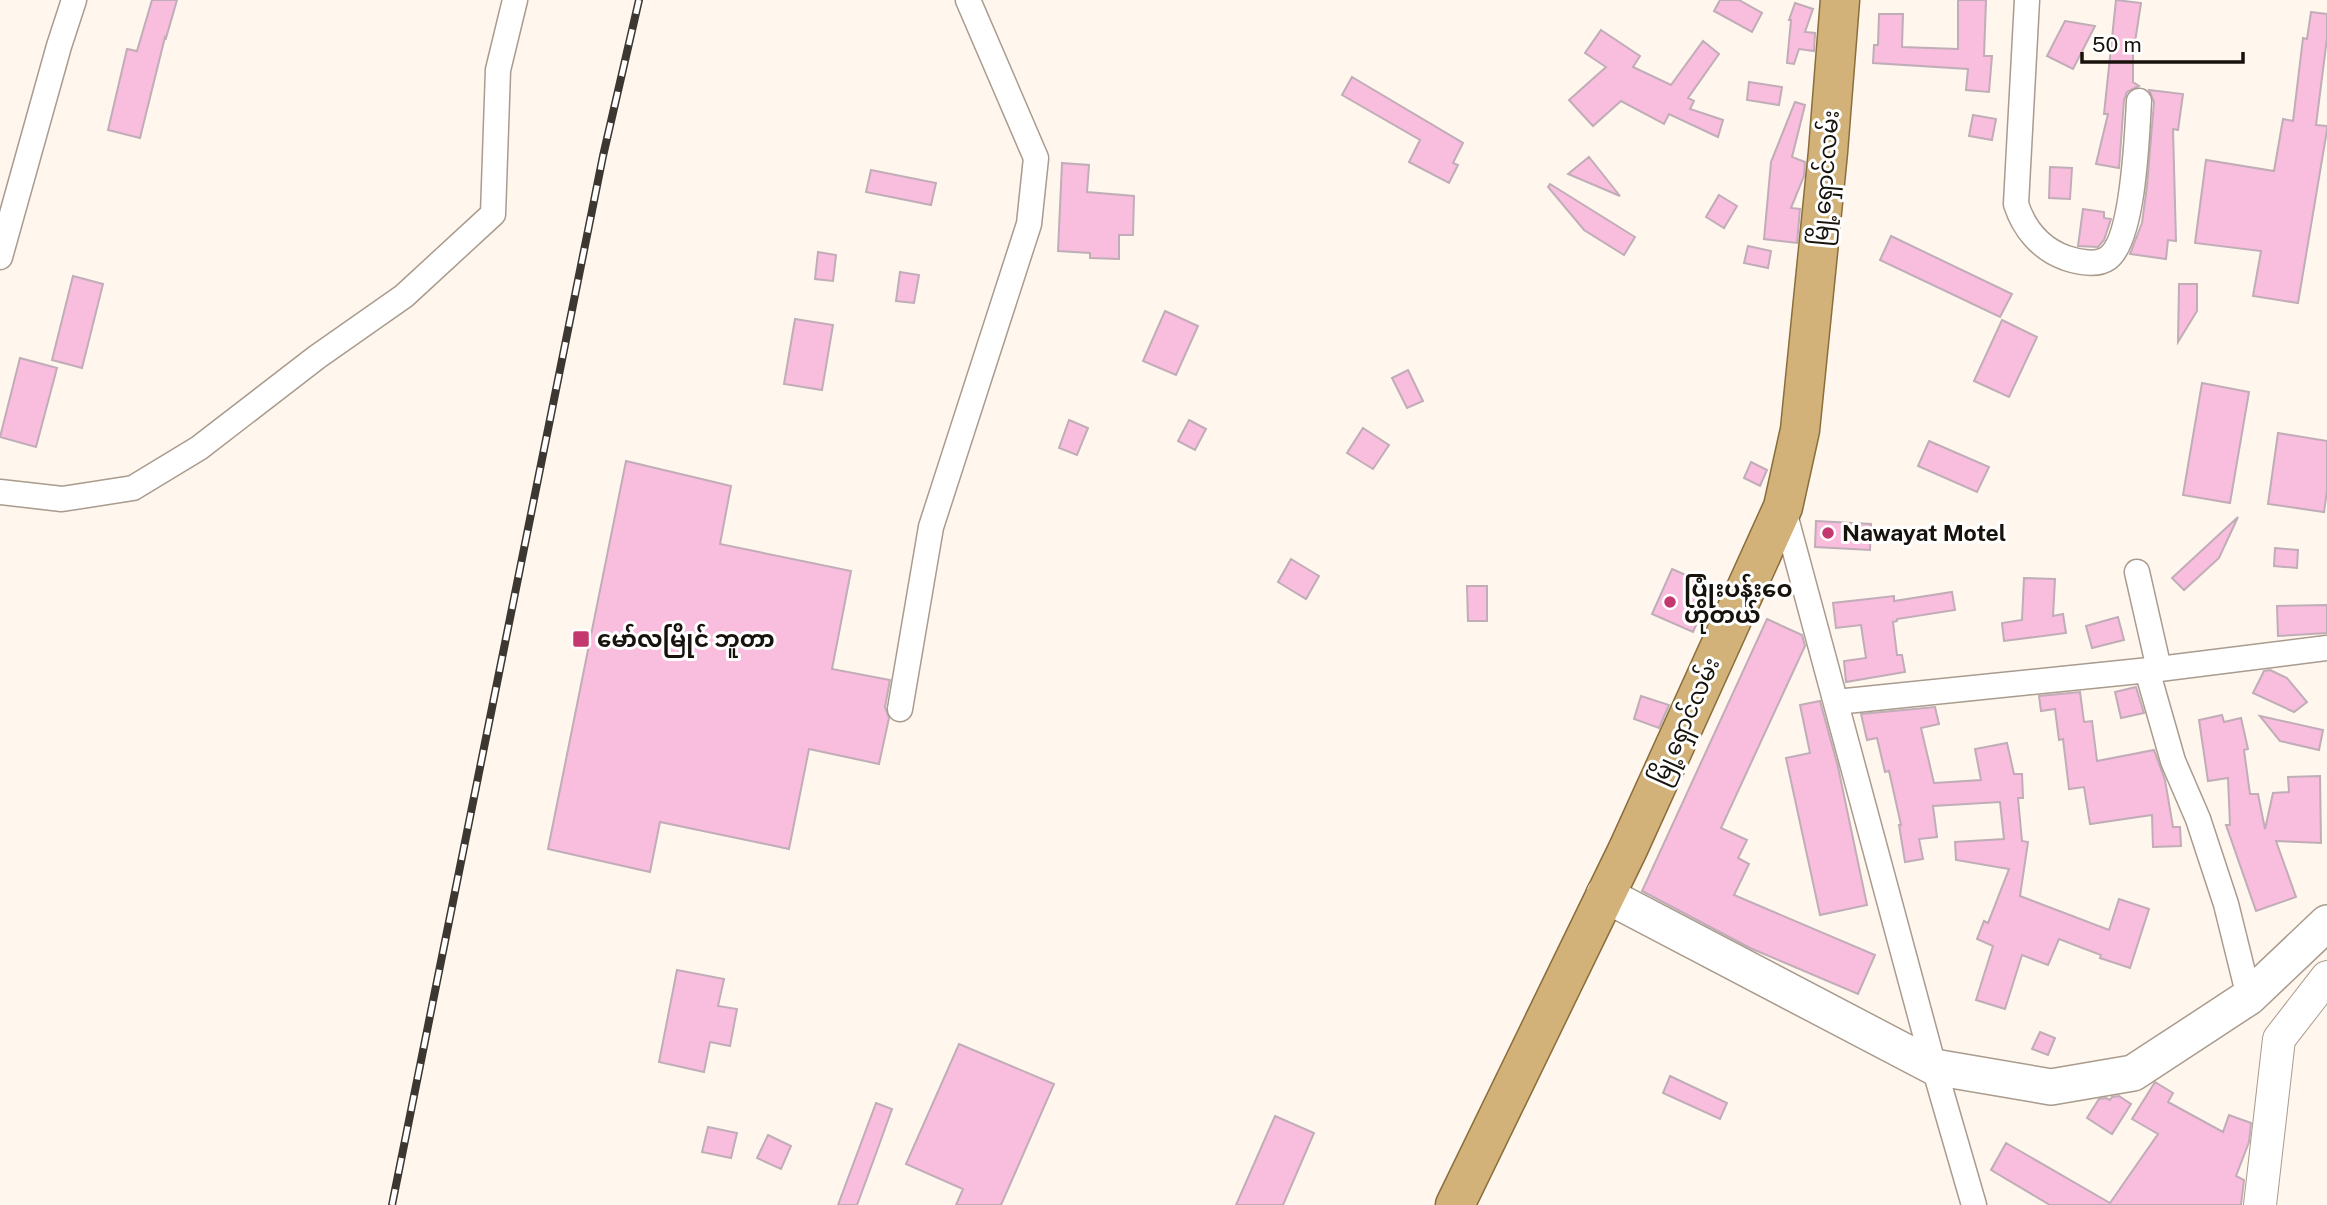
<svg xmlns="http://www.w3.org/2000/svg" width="2327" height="1205" font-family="'Public Sans','Noto Sans Myanmar',sans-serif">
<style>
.building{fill:#f9bdde;stroke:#c0adb7;stroke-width:2}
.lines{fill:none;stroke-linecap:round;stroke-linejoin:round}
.minor-casing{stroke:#a99b8d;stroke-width:27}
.tertiary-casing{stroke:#a99b8d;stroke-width:34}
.secondary-casing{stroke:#a99b8d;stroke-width:38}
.trunk-casing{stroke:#896e3c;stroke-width:41}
.minor{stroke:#fff;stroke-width:24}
.tertiary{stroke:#fff;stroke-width:32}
.secondary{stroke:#fff;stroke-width:35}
.trunk{stroke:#d2b278;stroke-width:38}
.rail-casing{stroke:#3d3731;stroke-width:8}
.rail{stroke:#fff;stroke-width:5;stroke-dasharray:16;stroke-linecap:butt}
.poi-dot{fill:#c3386f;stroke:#fff;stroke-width:2.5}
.labels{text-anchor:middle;stroke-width:6;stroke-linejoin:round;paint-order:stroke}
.street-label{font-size:23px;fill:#18120d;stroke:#fff}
.poi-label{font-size:23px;font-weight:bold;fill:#18120d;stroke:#fff;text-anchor:start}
</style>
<rect width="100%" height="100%" fill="#fff6ed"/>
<!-- building -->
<path class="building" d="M152 0H177L166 38 165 37 140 138 108 130 127 49 137 51Z
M1720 0H1739L1762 13 1752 32 1714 11Z
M1958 0H1986L1984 56H1992L1989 92 1966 90 1968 69 1873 63 1874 45H1878L1879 14H1903L1902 47 1958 49Z
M2116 0 2141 3 2133 55V82L2139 86 2127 92 2124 100 2119 168 2096 164 2108 114H2104Z
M1795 3 1813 9 1805 32 1815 33 1814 51 1799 49 1794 64 1787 63 1791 20H1789Z
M2311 12 2327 14V38L2316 125 2327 126V130L2298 303 2253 296 2261 251 2195 243 2206 160 2274 171 2283 119 2293 121 2303 38 2307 39Z
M2065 21 2095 26 2073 69 2047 56Z
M1601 30 1640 56 1633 67 1671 85 1703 41 1719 54 1688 98 1694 101 1690 109 1723 120 1718 137 1669 114 1664 124 1621 101 1593 126 1569 100 1606 67 1585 53Z
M1352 77 1463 143 1453 163 1458 165 1449 183 1409 162 1420 140 1342 95Z
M1749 82 1782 87 1779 105 1747 100Z
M2149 90 2183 94 2178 130 2173 129 2176 241 2168 240 2166 259 2130 254 2142 223 2147 186 2154 102Z
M1795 102 1805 105 1792 157 1805 162 1804 176 1791 208 1800 209 1797 243 1764 239 1771 162Z
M1973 115 1996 119 1992 140 1969 136Z
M1589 157 1620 196 1568 174Z
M1062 163 1089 165 1087 192 1134 196 1133 235H1119V259L1090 258V253L1058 251Z
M2050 167 2072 168 2070 199 2049 198Z
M871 170 936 183 931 205 866 192Z
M1550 184 1635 237 1624 255 1584 230 1548 187Z
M1719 195 1737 206 1724 228 1706 217Z
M2083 209 2104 212V218L2111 219 2104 240 2098 247 2078 246Z
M1891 236 2012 294 2000 317 1880 260Z
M1748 246 1771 251 1768 268 1744 263Z
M818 252 836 255 833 281 815 279Z
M900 272 919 275 914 303 896 301Z
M73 276 103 284 82 368 52 360Z
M2179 284H2197V311L2178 342Z
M1165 311 1198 326 1176 375 1143 361Z
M795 319 833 325 822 390 784 384Z
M2002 320 2037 337 2009 397 1974 381Z
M20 358 57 368 36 447 0 437Z
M1408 370 1423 401 1407 408 1392 378Z
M2202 383 2249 392 2230 503 2183 495Z
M1069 420 1088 428 1077 455 1059 448Z
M1189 420 1206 429 1195 450 1178 441Z
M1363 428 1389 445 1373 469 1347 453Z
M2278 433 2327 441V491L2324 512 2268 504Z
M1929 441 1989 467 1977 492 1918 466Z
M626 461 731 486 720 544 851 571 832 669 890 680 885 707 889 718 879 764 809 749 789 849 660 822 650 872 548 849Z
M1751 462 1767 470 1760 486 1744 478Z
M2238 517 2219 558 2184 590 2172 578Z
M1816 521 1871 524 1870 550 1815 547Z
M2275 548 2298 550 2297 568 2274 566Z
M1291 559 1319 576 1306 599 1278 582Z
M1672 569 1713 587 1693 632 1652 614Z
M2024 578 2055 579 2053 616 2063 614 2066 633 2004 641 2002 623 2022 620Z
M1467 586H1487V621H1468Z
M1952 592 1955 610 1897 619V621L1893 622 1897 655H1902L1905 672 1846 682 1844 661 1866 658 1861 625 1836 628 1833 603 1894 596V601Z
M2327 605V633L2278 636 2277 606Z
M2118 617 2124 640 2092 648 2086 626Z
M1767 619 1802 635 1805 646 1721 828 1747 840 1738 858 1749 864 1734 895 1875 955 1858 994 1750 948 1642 891Z
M2270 670 2287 678 2307 702 2294 712 2253 693 2264 671Z
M2136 687 2144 713 2121 718 2115 692Z
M2080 692 2084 722 2092 721 2097 761 2154 750 2165 780 2173 827H2180L2181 846 2153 847 2152 815 2090 824 2084 787 2069 789 2063 739 2059 740 2055 709 2041 711 2039 696Z
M1641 696 1669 705 1659 728 1634 719Z
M1820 701 1838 767 1867 905 1820 915 1786 758 1810 753 1800 705Z
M1935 707 1939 724 1921 728 1934 783 1981 780 1975 749 2007 743 2014 774H2022L2023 798H2018L2022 841 2028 842 2020 896 2109 930 2119 899 2149 909 2130 968 2100 958 2101 955 2059 939 2048 965 2022 955 2005 1009 1976 1000 1993 946 1977 939 1984 921 1988 923 2009 869 1956 860 1955 842 2004 839 2000 802 1933 806 1937 837 1919 839 1923 859 1905 862 1899 825H1901L1889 771 1885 772 1877 738 1867 740 1861 714Z
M2222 715 2224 722 2241 718 2248 749 2244 750 2250 794H2258L2265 829 2273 793 2289 792 2288 777 2320 776 2321 843 2276 841 2296 897 2256 911 2226 825H2230L2228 778 2208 781 2199 720Z
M2260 716 2323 730 2319 750 2280 741Z
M677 970 724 979 718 1006 737 1009 730 1046 710 1042 704 1072 659 1062Z
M2040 1032 2055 1038 2048 1055 2032 1049Z
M959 1044 1054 1084 1001 1205H956L963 1189 906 1164Z
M1670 1076 1727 1103 1720 1119 1663 1093Z
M2155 1082 2173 1093 2168 1102 2223 1132 2229 1115 2251 1123 2249 1142 2236 1176 2244 1180 2241 1205H2050L1991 1170 2006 1143 2110 1203 2158 1134 2132 1119Z
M2119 1096 2131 1104 2112 1134 2087 1118 2099 1099 2106 1098 2110 1100 2112 1097Z
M876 1103 892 1109 874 1159 857 1205H838Z
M1275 1116 1314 1133 1283 1205H1236Z
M708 1127 737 1133 731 1158 702 1152Z
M768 1135 791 1146 781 1169 757 1158Z"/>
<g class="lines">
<defs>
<path id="minor" d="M2027 0 2016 204C2024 229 2041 249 2066 258 2078 262 2097 266 2108 258 2134 239 2137 133 2139 101
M0 257 59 46 74 0
M0 492 62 499 133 488 199 448 317 357 404 296 493 214 498 70 515 0
M1783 507 1934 1067 1974 1205
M2137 572 2159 669
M2147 670 2173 761 2198 819 2226 904 2249 997
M1836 702 2159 669 2327 648
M900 709 931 527 1029 224 1036 158 968 0"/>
<path id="tertiary" d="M2260 1205 2279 1039 2327 977"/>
<path id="secondary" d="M1604 894 1934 1067 2051 1087 2133 1073 2249 997 2327 923"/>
<path id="trunk" d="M1455 1205 1628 849 1783 507 1800 430 1828 152 1840 0"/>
</defs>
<!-- minor casing -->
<use href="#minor" class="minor-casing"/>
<!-- tertiary casing -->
<use href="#tertiary" class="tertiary-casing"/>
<!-- secondary casing -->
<use href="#secondary" class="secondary-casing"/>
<!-- trunk casing -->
<use href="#trunk" class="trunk-casing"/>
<!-- minor -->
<use href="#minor" class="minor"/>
<!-- tertiary -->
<use href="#tertiary" class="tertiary"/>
<!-- secondary -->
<use href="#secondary" class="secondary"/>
<!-- trunk -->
<use href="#trunk" class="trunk"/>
<defs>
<path id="rail" d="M392 1205 603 156 639 0"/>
</defs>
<!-- rail casing -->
<use href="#rail" class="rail-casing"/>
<!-- rail -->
<use href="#rail" class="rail"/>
</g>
<!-- markers -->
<g class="poi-dot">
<circle cx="1828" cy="533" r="7"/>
<circle cx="1670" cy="602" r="7"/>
<rect x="572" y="630" width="18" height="18" rx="3.5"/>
</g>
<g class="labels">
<!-- street labels -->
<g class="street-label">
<text transform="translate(1825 178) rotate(-85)" y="8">မြို့ရှောင်လမ်း</text>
<text transform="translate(1685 721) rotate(-66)" y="8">မြို့ရှောင်လမ်း</text>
</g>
<!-- poi labels -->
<g class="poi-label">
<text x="1842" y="541">Nawayat Motel</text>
<text x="1684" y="597">ပြုံးပန်းဝေ<tspan x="1684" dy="26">ဟိုတယ်</tspan></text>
<text x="597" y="647">မော်လမြိုင် ဘူတာ</text>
</g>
</g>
<!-- scale -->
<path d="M2082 52v10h161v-10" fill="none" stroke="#18120d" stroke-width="3.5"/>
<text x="2092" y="52" font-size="21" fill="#18120d" stroke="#ffffff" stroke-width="5" paint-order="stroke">50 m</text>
</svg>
